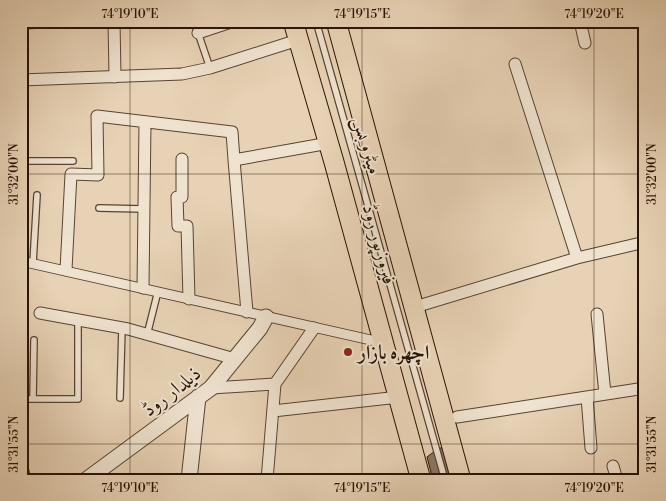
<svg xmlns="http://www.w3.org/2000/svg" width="666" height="501" font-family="'Libre Bodoni',Amiri,serif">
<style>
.building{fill:#8c7660;stroke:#291303}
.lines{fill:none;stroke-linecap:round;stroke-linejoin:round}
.service-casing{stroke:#584330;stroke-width:8}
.pedestrian-casing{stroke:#584330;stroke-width:11}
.minor-casing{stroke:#584330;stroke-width:13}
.tertiary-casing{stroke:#584330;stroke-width:17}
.primary-casing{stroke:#291303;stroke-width:21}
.service{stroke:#efe2cf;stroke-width:5.5}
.pedestrian{stroke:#efe2cf;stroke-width:9}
.minor{stroke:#efe2cf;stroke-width:11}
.tertiary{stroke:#efe2cf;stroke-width:15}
.primary{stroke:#e7d2b5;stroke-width:19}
.ticks{fill:none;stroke:#291303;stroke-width:1;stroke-opacity:0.45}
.poi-dot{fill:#8f2418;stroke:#efe2cf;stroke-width:2}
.labels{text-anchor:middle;stroke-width:4;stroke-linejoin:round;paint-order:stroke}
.street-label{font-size:20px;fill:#291303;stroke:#efe2cf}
.poi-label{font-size:20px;font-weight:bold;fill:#291303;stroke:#efe2cf;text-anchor:start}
.neatline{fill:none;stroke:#291303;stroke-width:2}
.ticks-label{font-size:12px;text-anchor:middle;fill:#291303}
</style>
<rect width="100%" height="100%" fill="#e7d2b5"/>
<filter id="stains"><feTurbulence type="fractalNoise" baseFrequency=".004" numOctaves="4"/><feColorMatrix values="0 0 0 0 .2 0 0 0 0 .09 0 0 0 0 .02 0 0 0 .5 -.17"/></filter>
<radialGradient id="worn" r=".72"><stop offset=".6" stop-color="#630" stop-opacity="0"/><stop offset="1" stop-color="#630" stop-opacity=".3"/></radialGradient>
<!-- building -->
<path class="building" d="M439 448H448L457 480H433L427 457Z"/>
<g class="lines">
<defs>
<path id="service" d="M194 21 210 68
M316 21 445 480
M21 161H73
M99 208 144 209
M33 263 37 195
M147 335 158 291
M120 398 122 328
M21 399H78V320
M33 399 34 340
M21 454 28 480"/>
<path id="pedestrian" d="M21 261 384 343"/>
<path id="minor" d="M114 21 115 77
M580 21 585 43
M25 23 72 21
M198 33 234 21
M515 64 577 258
M21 80 182 74 210 68 298 40
M182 159V197H177L178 226H187L189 299
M66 270 71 174 98 175 97 116 232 132 234 160
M143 288 145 122
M415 307 577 258 645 242
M247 312 234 160 329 143
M40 313 128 329 235 359
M597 314 605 394
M211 388 275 384
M587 397 591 448
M273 411 399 397
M457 417 645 388
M613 466 617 480
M267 480 275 384 314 328"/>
<path id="tertiary" d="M86 480 211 388 260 328 266 317
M189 480 198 397"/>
<path id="primary" d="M293 21 334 162 421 480
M336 21 461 480"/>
</defs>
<!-- service casing -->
<use href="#service" class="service-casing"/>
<!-- pedestrian casing -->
<use href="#pedestrian" class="pedestrian-casing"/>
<!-- minor casing -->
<use href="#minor" class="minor-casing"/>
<!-- tertiary casing -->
<use href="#tertiary" class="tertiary-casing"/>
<!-- primary casing -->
<use href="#primary" class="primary-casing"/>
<!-- service -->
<use href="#service" class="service"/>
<!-- pedestrian -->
<use href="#pedestrian" class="pedestrian"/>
<!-- minor -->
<use href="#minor" class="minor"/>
<!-- tertiary -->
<use href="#tertiary" class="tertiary"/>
<!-- primary -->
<use href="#primary" class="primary"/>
</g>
<!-- ticks -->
<path class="ticks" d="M130 21V480M362 21V480M594 21V480M21 174H645M21 444H645"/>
<!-- markers -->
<circle class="poi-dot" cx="348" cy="352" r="5"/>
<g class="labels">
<!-- street labels -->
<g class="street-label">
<text transform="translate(368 145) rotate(74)" y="7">میٹرو بس</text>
<text transform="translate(380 244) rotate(75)" y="7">فیروزپور روڈ</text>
<text transform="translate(171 391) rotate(-38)" y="7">ذیلدار روڈ</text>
</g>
<!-- poi labels -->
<g class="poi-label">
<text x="358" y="359">اچھرہ بازار</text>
</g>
</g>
<!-- margin -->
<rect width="666" height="501" fill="none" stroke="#e7d2b5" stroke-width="55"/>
<rect x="28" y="28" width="610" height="446" class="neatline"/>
<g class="ticks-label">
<text x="130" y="18">74°19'10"E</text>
<text x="362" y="18">74°19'15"E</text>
<text x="594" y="18">74°19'20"E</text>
<text transform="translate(14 174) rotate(-90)" y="4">31°32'00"N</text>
<text transform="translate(652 174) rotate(-90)" y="4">31°32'00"N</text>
<text transform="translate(14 444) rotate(-90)" y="4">31°31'55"N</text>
<text transform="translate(652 444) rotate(-90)" y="4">31°31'55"N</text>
<text x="130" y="492">74°19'10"E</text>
<text x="362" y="492">74°19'15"E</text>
<text x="594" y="492">74°19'20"E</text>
</g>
<rect width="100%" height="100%" filter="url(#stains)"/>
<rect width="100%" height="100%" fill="url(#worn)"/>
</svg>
